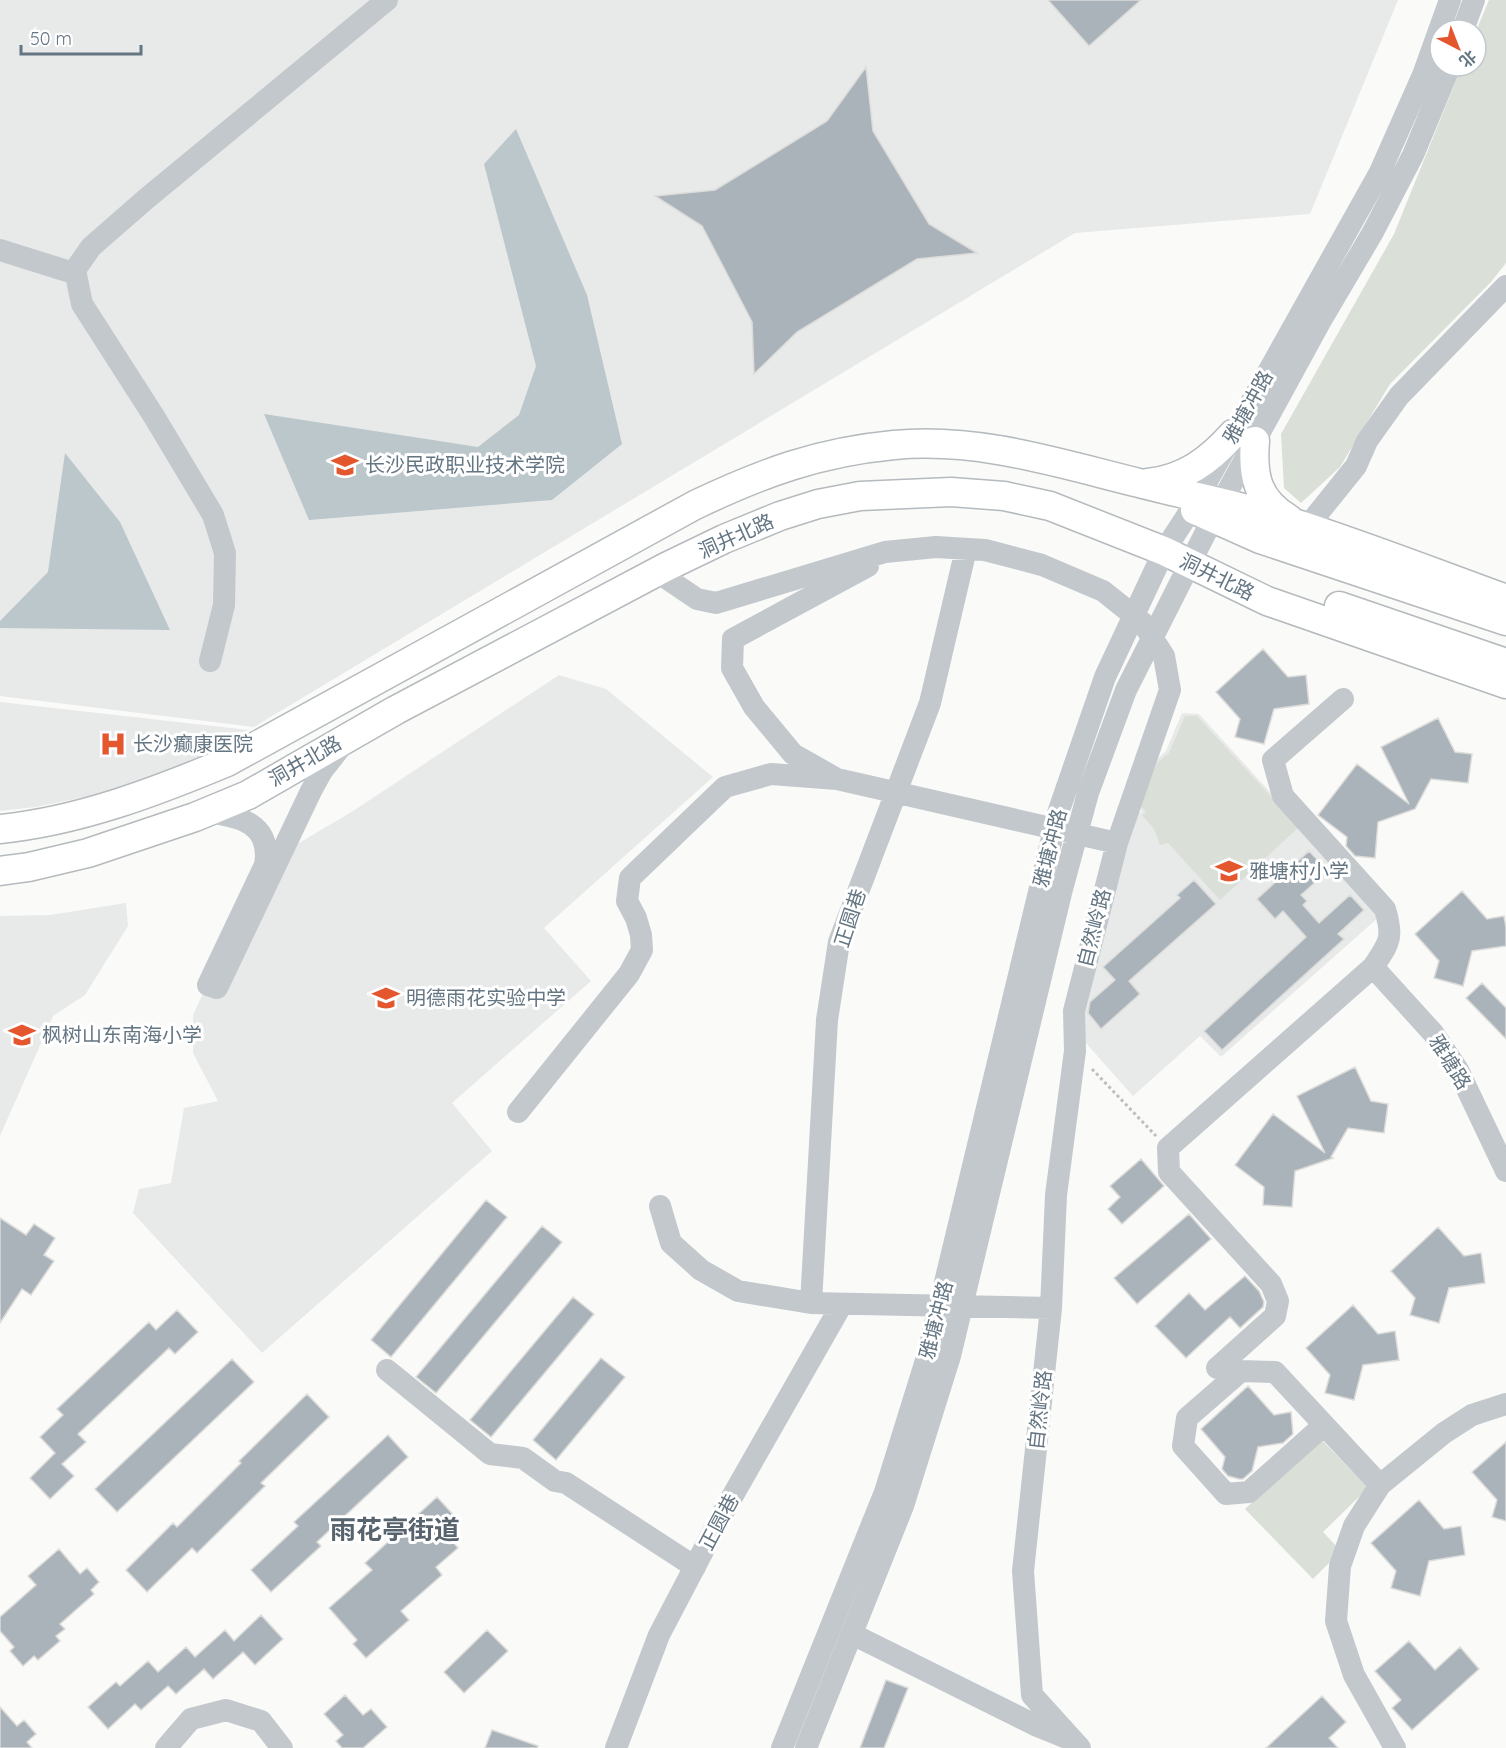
<svg xmlns="http://www.w3.org/2000/svg" width="1506" height="1748" font-family="Quicksand,'Noto Sans SC',sans-serif">
<style>
.built{fill:#e8e9e9}
.green{fill:#dadfd7}
.water{fill:#bbc7cb}
.building{fill:#aab3b9;stroke:#dcdcda;stroke-width:1.5}
.lines{fill:none;stroke-linecap:round;stroke-linejoin:round}
.major-casing{stroke:#b5babe;stroke-width:31}
.path{stroke:#bbbfc2;stroke-width:3;stroke-dasharray:3 3;stroke-linecap:butt}
.minor{stroke:#c3c8cc;stroke-width:22}
.major{stroke:#fff;stroke-width:28}
.labels{text-anchor:middle;stroke-width:6;stroke-linejoin:round;paint-order:stroke}
.street-label{font-size:20px;fill:#657683;stroke:#fff}
.poi-label{font-size:20px;fill:#657683;stroke:#fff;text-anchor:start}
.district-label{font-size:26px;font-weight:bold;fill:#57646e;stroke:#fff}
</style>
<rect width="100%" height="100%" fill="#fafaf8"/>
<!-- built -->
<path class="built" d="M0 0H1398L1310 214 1075 233 254 727 0 696Z
M559 675 606 689 713 777 544 928 591 981 452 1103 492 1151 262 1353 133 1213 139 1189 171 1183 184 1108 218 1101 193 1053V1015L262 865 353 811Z
M0 702 249 730 203 757 152 783 36 807 0 811Z
M1182 713 1199 714 1301 826 1379 917 1221 1057 1200 1036 1133 1096 1077 1033 1135 813 1142 812 1136 804 1155 761 1166 751Z
M126 903 128 926 85 995 53 1016 0 1136V916L50 915Z"/>
<!-- green -->
<path class="green" d="M1489 0H1506V263L1491 282 1390 384 1340 467 1301 503 1284 488 1281 434 1394 234 1462 66H1476V31Z
M1185 716H1197L1299 827 1220 900 1168 843 1160 845 1154 829 1142 815 1146 812 1139 804 1157 763 1169 753Z
M1320 1438 1368 1488 1323 1532 1341 1551 1313 1579 1245 1509Z"/>
<!-- water -->
<path class="water" d="M516 129 587 295 622 444 552 500 309 520 264 414 478 447 519 415 536 366 484 164Z
M65 453 120 522 170 630 0 628V621L48 572Z"/>
<!-- building -->
<path class="building" d="M1048 0H1141L1089 46Z
M866 67 873 131 929 224 977 253 917 259 797 332 754 374 752 322 702 226 655 196 715 190 827 121Z
M1263 649 1288 677 1306 675 1309 704 1274 709 1264 744 1235 737 1240 719 1216 692Z
M1438 718 1455 752 1472 754 1468 783 1431 779 1415 809 1378 822 1375 858 1355 856 1346 846 1347 837 1318 815 1357 764 1409 804 1381 747Z
M1309 851 1328 871 1301 895 1307 901 1303 905 1319 923 1350 895 1364 910 1338 934 1344 939 1222 1050 1204 1031 1306 937 1283 911 1275 919 1257 899Z
M1194 880 1216 904 1129 981 1140 994 1101 1029 1088 1013 1090 1002 1115 980 1103 967 1180 898 1177 895Z
M1462 891 1487 919 1504 916 1506 928V946L1472 951 1463 986 1434 978 1439 961 1415 934Z
M1482 983 1506 1008V1039L1466 998Z
M1355 1067 1371 1101 1388 1104 1384 1133 1348 1128 1331 1157 1333 1158 1295 1171 1292 1207 1263 1205 1264 1187 1235 1165 1273 1114 1325 1153 1297 1096Z
M1141 1159 1164 1186 1122 1224 1108 1209 1120 1197 1110 1186Z
M486 1200 507 1217 391 1357 371 1340Z
M1189 1214 1211 1239 1137 1304 1114 1278Z
M0 1218 26 1235 34 1224 55 1238 44 1255 54 1261 31 1295 22 1289 0 1323Z
M542 1226 562 1242 436 1393 416 1377Z
M1438 1227 1464 1256 1481 1253 1485 1283 1449 1288 1439 1323 1410 1315 1415 1298 1391 1271Z
M1245 1276 1259 1291 1264 1302 1263 1307 1240 1328 1230 1317 1186 1358 1155 1326 1189 1293 1205 1310Z
M573 1297 594 1314 491 1437 470 1420Z
M1353 1305 1378 1334 1395 1331 1399 1360 1363 1365 1354 1400 1325 1393 1330 1375 1306 1348Z
M177 1310 198 1332 175 1354 169 1348 78 1434 86 1442 62 1464 74 1476 50 1499 30 1478 55 1453 40 1437 63 1415 57 1409 149 1322 156 1330Z
M601 1358 625 1377 556 1460 533 1440Z
M232 1359 254 1382 117 1512 95 1489Z
M1248 1386 1274 1415 1291 1412 1293 1434 1283 1443 1258 1447 1252 1471 1243 1479H1239L1228 1476 1222 1469 1225 1457 1201 1429Z
M307 1394 329 1417 261 1483 265 1486 197 1553 192 1548 147 1592 126 1570 173 1523 177 1527 241 1463 239 1461Z
M388 1435 408 1457 317 1542 321 1546 271 1592 251 1570 298 1526 294 1522Z
M1506 1442V1521L1492 1517 1497 1500 1472 1472Z
M437 1497 458 1520 451 1526 458 1534 451 1540 458 1548 436 1567 442 1575 401 1611 409 1620 366 1658 353 1644 357 1640 329 1608 372 1570 365 1563Z
M1419 1500 1444 1529 1461 1526 1465 1555 1429 1561 1420 1596 1391 1588 1396 1571 1371 1543Z
M59 1549 80 1574 87 1568 99 1582 91 1590 94 1594 60 1624 65 1629 56 1636 60 1641 38 1660 34 1656 23 1666 10 1651 14 1647 0 1631V1617L36 1585 28 1576Z
M261 1615 283 1639 255 1665 243 1652 213 1679 204 1669 176 1694 168 1686 141 1710 135 1704 108 1729 88 1707 116 1682 120 1686 148 1661 158 1672 186 1647 195 1657 225 1630 234 1641Z
M487 1630 508 1651 464 1693 444 1672Z
M1409 1641 1435 1670 1460 1647 1479 1669 1412 1730 1392 1708 1401 1700 1375 1671Z
M886 1680 908 1688 884 1748H860Z
M345 1695 363 1715 371 1709 387 1727 363 1748H342L336 1741 343 1735 324 1714Z
M1322 1696 1346 1722 1329 1738 1338 1748H1266Z
M0 1707 17 1726 24 1720 36 1734 27 1742 32 1748H0Z
M492 1730 538 1746 537 1748H485Z"/>
<g class="lines">
<defs>
<path id="major" d="M1255 441C1252 476 1257 500 1289 519
M1148 483C1184 479 1209 461 1233 434
M1195 510 1260 539 1506 621
M1339 606 1506 663
M0 829C79 821 155 792 227 762L695 505C762 473 819 452 894 445 978 437 1058 463 1139 483 1184 495 1231 503 1275 517 1353 541 1429 571 1506 599
M0 871 29 867 88 853 195 817 248 795 396 710 666 567 724 539 780 516 818 504 860 496 951 492 1004 496 1050 506 1164 551 1267 601 1506 684"/>
</defs>
<!-- major casing -->
<use href="#major" class="major-casing"/>
<!-- path -->
<path class="path" d="M1092 1069 1156 1136"/>
<!-- minor -->
<path class="minor" d="M1463 30 1474 0
M0 250 67 271
M1307 527 1356 466 1367 441 1399 396 1506 286
M657 572 697 599 716 603 885 552 936 547 985 550 1042 565 1103 591 1142 622 1164 656 1170 690 1117 843 1074 1011 1075 1051 1056 1195 1051 1308 1023 1571 1032 1695 1080 1748
M210 661 224 605 225 553 213 515 155 418 82 304 75 270 91 247 146 199 387 0
M837 779 1117 843
M207 812C240 816 272 824 265 865L208 985 217 988 311 791 322 771 344 743
M1373 967 1433 1033 1458 1070 1506 1171
M518 1112 629 974 642 950 641 935 636 918 627 901 630 878 725 787 771 774 837 779 793 754 754 707 732 668 733 639 868 566
M660 1206 671 1243 701 1270 738 1291 811 1303 1051 1308
M811 1303 827 1020 839 942 930 703 966 549
M1217 1368 1275 1316 1278 1301 1271 1284 1169 1172 1168 1148 1373 967C1389 943 1394 939 1385 909L1283 796 1273 760 1343 699
M387 1370 490 1454 523 1458 555 1481 566 1483 695 1567
M1380 1485 1275 1372 1241 1371 1187 1418 1183 1446 1226 1494 1249 1492 1324 1425 1380 1485
M852 1634 1035 1725 1067 1738
M166 1748 191 1719 226 1710 261 1721 282 1748
M616 1748 659 1635 724 1511 842 1304
M782 1748 885 1492 927 1357 1058 813 1105 677 1164 551 1192 508 1380 172 1423 75 1450 0
M806 1748 903 1506 950 1356 1061 893 1088 793 1126 690 1213 518 1320 322 1373 232 1413 155 1450 66
M1395 1748 1354 1675 1336 1621 1340 1566 1354 1526 1380 1485 1444 1433 1472 1415 1506 1404"/>
<!-- major -->
<use href="#major" class="major"/>
</g>
<!-- icons -->
<defs>
<symbol id="university-bare" viewBox="-9 -9 18 18"><path d="M0-5L7-2L0 1L-7-2ZM-4 1L0 2.5L4 1V4Q0 6-4 4Z" fill="#e4572e" stroke="#fff" stroke-width="2.5" paint-order="stroke"/></symbol>
<symbol id="hospital-bare" viewBox="-9 -9 18 18"><path d="M-5-5h3v3.5h4V-5h3V5h-3V1.5h-4V5h-3Z" fill="#e4572e" stroke="#fff" stroke-width="2.5" paint-order="stroke"/></symbol>
<symbol id="school-bare" viewBox="-9 -9 18 18"><path d="M0-5L7-2L0 1L-7-2ZM-4 1L0 2.5L4 1V4Q0 6-4 4Z" fill="#e4572e" stroke="#fff" stroke-width="2.5" paint-order="stroke"/></symbol>
</defs>
<g fill-rule="evenodd">
<use href="#university-bare" x="326" y="446" width="38" height="38"/>
<use href="#hospital-bare" x="94" y="725" width="38" height="38"/>
<use href="#school-bare" x="1210" y="852" width="38" height="38"/>
<use href="#school-bare" x="367" y="979" width="38" height="38"/>
<use href="#school-bare" x="3" y="1016" width="38" height="38"/>
</g>
<g class="labels">
<!-- street labels -->
<g class="street-label">
<text transform="translate(1248 407) rotate(-61)" y="7">雅塘冲路</text>
<text transform="translate(736 536) rotate(-24)" y="7">洞井北路</text>
<text transform="translate(1217 577) rotate(26)" y="7">洞井北路</text>
<text transform="translate(305 761) rotate(-30)" y="7">洞井北路</text>
<text transform="translate(1050 848) rotate(-76)" y="7">雅塘冲路</text>
<text transform="translate(850 918) rotate(-72)" y="7">正圆巷</text>
<text transform="translate(1094 928) rotate(-76)" y="7">自然岭路</text>
<text transform="translate(1450 1062) rotate(58)" y="7">雅塘路</text>
<text transform="translate(936 1320) rotate(-76)" y="7">雅塘冲路</text>
<text transform="translate(1040 1410) rotate(-84)" y="7">自然岭路</text>
<text transform="translate(719 1522) rotate(-62)" y="7">正圆巷</text>
</g>
<!-- poi labels -->
<g class="poi-label">
<text x="365" y="472">长沙民政职业技术学院</text>
<text x="133" y="751">长沙癫康医院</text>
<text x="1249" y="878">雅塘村小学</text>
<text x="406" y="1005">明德雨花实验中学</text>
<text x="42" y="1042">枫树山东南海小学</text>
</g>
<!-- district labels -->
<g class="district-label">
<text x="395" y="1539">雨花亭街道</text>
</g>
</g>
<!-- north arrow -->
<g transform="translate(1458 48) rotate(138)"><circle r="28" fill="#ffffff" stroke="#c1c8cd" stroke-width="1.5"/>
<path d="M0-4.5L10 22L0 15L-10 22Z" fill="#e4572e"/>
<text y="-9" font-size="16" font-weight="bold" text-anchor="middle" fill="#657683">北</text>
</g>
<!-- scale -->
<path d="M21 45v9h120v-9" fill="none" stroke="#657683" stroke-width="3"/>
<text x="30" y="45" font-size="18" fill="#657683" stroke="#ffffff" stroke-width="4.5" paint-order="stroke">50 m</text>
</svg>
